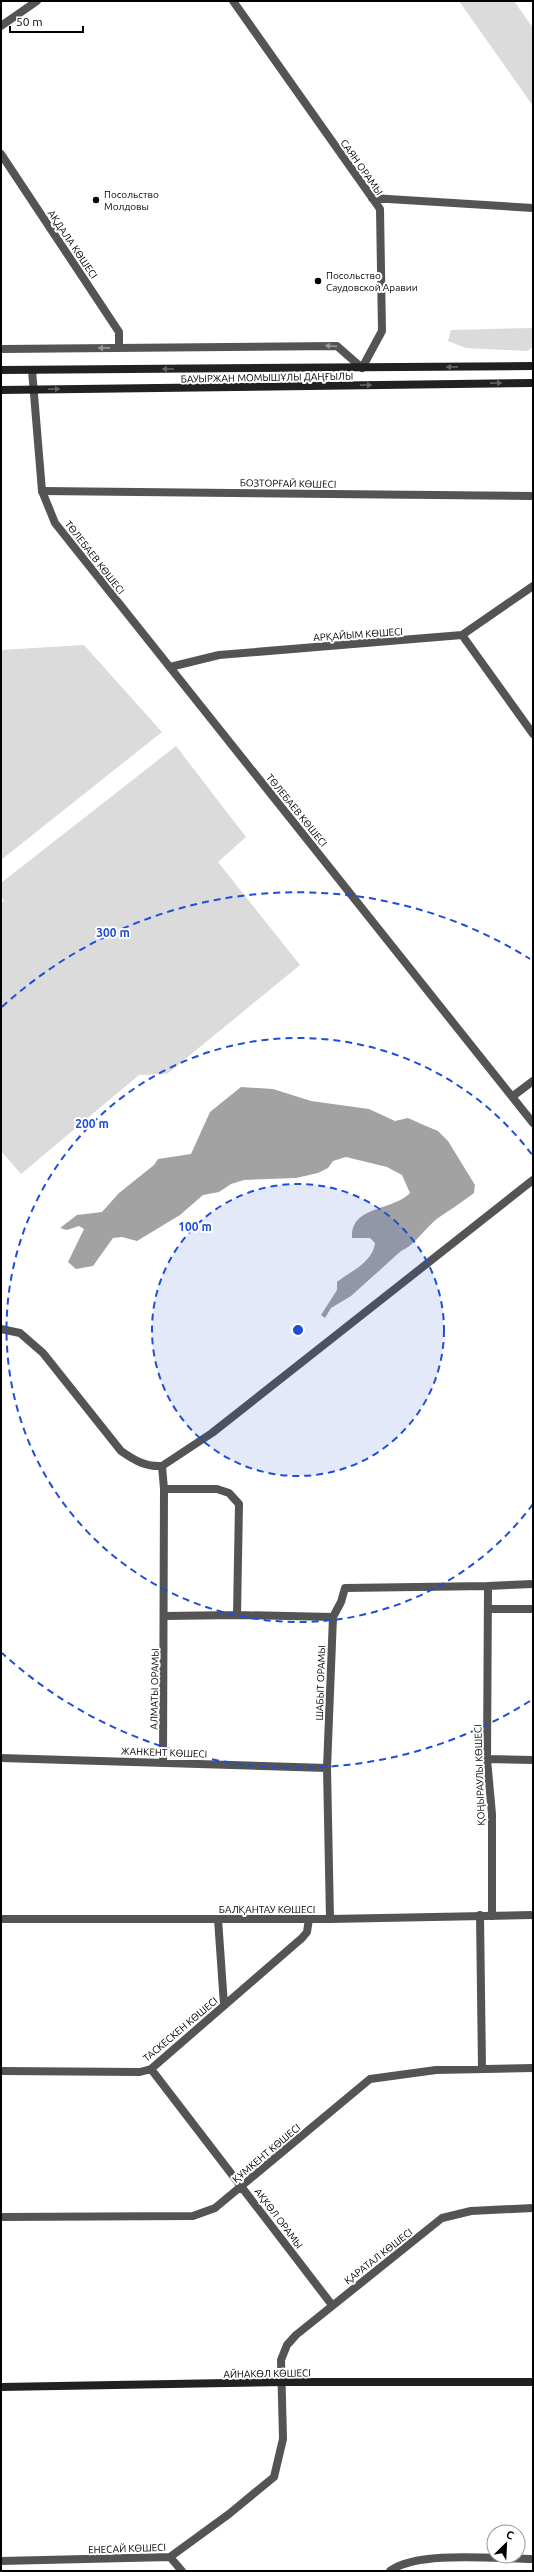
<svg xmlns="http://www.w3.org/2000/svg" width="534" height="2572" font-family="Ubuntu,sans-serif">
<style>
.green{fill:#dbdbdb}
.water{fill:#a2a2a2}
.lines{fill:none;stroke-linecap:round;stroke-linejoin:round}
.minor{stroke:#545454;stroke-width:8}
.tertiary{stroke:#545454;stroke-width:8}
.secondary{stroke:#212121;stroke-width:8}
.oneway{fill:#989898}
.oneway2{fill:#646464}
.ring{fill:none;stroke:#1d4ed8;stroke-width:2;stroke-dasharray:7 5}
.poi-dot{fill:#000;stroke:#fff;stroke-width:1.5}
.labels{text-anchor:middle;stroke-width:4;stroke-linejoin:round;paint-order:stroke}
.street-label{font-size:10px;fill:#000;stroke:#fff}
.poi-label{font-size:10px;fill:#000;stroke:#fff;text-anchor:start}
.centre{fill:#1d4ed8;stroke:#fff;stroke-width:2}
.ring-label{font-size:12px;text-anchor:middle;font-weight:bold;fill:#1d4ed8;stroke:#fff;stroke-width:4;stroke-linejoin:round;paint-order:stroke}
</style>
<rect width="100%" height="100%" fill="#fff"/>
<!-- green -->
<path class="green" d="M459 1H514L533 28V106Z
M533 328V347L527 351 466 348 448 341 451 330Z
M84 645 162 732 1 860V650Z
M176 746 246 837 218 862 300 965 167 1074 139 1075 21 1174 1 1151V904L4 901 1 896V883Z"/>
<!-- water -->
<path class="water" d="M241 1087 273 1089 311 1101 369 1109 395 1121 408 1118 426 1126 438 1131 448 1141 475 1185 474 1193C462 1202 450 1210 438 1218 425 1228 414 1246 401 1251L351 1296 331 1308 325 1318 321 1315 337 1290V1282C351 1271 373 1262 375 1243L370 1238H352C351 1205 391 1212 410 1193L402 1175 387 1167 346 1157 333 1161 328 1168 318 1173 296 1178 244 1180 231 1184 219 1192 203 1195 180 1215 137 1241 122 1237 113 1238 93 1266 76 1269 68 1262 84 1229 79 1226 67 1230 60 1228 77 1215 102 1212 119 1193 154 1165 158 1159 191 1154 210 1112Z"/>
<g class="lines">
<!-- minor -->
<path class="minor" d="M1 26 37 1
M1 154 119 332V348
M372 198 533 208
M1 349 337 346 362 368 382 331 380 209 233 1
M42 491 533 496
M462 635 533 734
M170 667 219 655 462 635 533 586
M513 1096 533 1081
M1 1329 20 1333 43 1353 121 1451C134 1460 145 1467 162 1466L164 1489H217L229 1493 239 1504 237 1615
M162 1466 212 1433 533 1180
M489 1609H533
M164 1616 237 1615 333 1617 327 1768 330 1919
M333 1617 341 1602 345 1588 488 1586
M1 1758 327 1768
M487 1759 533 1760
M163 1762 164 1489
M480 1915 482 2068
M492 1916V1814L487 1759 488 1586 533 1584
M218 1919 224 2005
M151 2069 332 2305
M1 2071 140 2072 151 2069 302 1938 307 1932 309 1919
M1 2217 193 2216 215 2208 370 2079 436 2070 533 2068
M170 2557 182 2571
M1 2561 170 2557 229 2514 274 2477 283 2439 281 2360 287 2345 296 2335 442 2218 471 2211 533 2208
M390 2571C418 2550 497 2559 533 2559"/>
<!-- tertiary -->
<path class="tertiary" d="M32 370 42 491 55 523 533 1123
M1 1919H330L533 1915"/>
<!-- secondary -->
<path class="secondary" d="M1 370 533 366
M1 390 533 383
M1 2387 283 2382H533"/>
</g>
<!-- one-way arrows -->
<defs><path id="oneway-solid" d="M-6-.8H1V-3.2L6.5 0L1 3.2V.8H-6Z"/></defs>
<g class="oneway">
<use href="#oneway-solid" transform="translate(331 346) rotate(-176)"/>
<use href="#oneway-solid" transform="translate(104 348) rotate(179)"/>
</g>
<g class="oneway2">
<use href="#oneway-solid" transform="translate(452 367) rotate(179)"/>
<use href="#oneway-solid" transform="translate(168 369) rotate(180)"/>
<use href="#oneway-solid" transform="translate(496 383) rotate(-1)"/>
<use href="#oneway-solid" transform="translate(366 385) rotate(-1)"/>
<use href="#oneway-solid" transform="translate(54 389) rotate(-1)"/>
</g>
<!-- distance rings -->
<circle cx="298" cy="1330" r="146" fill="#1d4ed8" fill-opacity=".12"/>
<g class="ring">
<circle cx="298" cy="1330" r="146"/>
<path d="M533 1504A292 292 0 1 1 533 1156"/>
<path d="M530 1701A438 438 0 0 1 2 1653M2 1007A438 438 0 0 1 530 959"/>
</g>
<!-- markers -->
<g class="poi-dot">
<circle cx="96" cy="200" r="4"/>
<circle cx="318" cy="281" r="4"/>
</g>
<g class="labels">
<!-- street labels -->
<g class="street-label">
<text transform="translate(362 167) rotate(55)" y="4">САЯН ОРАМЫ</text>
<text transform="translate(73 244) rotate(56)" y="4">АҚДАЛА КӨШЕСІ</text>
<text transform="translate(267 377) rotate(-1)" y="4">БАУЫРЖАН МОМЫШҰЛЫ ДАҢҒЫЛЫ</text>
<text transform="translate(288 483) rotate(1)" y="4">БОЗТОРҒАЙ КӨШЕСІ</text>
<text transform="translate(95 557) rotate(52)" y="4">ТӨЛЕБАЕВ КӨШЕСІ</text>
<text transform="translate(358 634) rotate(-4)" y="4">АРҚАЙЫМ КӨШЕСІ</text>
<text transform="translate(297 810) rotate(51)" y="4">ТӨЛЕБАЕВ КӨШЕСІ</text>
<text transform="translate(320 1683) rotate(-88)" y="4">ШАБЫТ ОРАМЫ</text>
<text transform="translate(154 1689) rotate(-89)" y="4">АЛМАТЫ ОРАМЫ</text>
<text transform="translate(164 1752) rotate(2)" y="4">ЖАНКЕНТ КӨШЕСІ</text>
<text transform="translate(479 1775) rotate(-92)" y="4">ҚОҢЫРАУЛЫ КӨШЕСІ</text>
<text x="267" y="1913">БАЛҚАНТАУ КӨШЕСІ</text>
<text transform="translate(180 2029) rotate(-40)" y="4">ТАСКЕСКЕН КӨШЕСІ</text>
<text transform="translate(266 2153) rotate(-40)" y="4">ҚҰМКЕНТ КӨШЕСІ</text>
<text transform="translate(279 2218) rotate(53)" y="4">АҚКӨЛ ОРАМЫ</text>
<text transform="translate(378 2256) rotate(-38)" y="4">ҚАРАТАЛ КӨШЕСІ</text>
<text transform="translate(267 2373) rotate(-1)" y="4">АЙНАКӨЛ КӨШЕСІ</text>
<text transform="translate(127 2548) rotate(-2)" y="4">ЕНЕСАЙ КӨШЕСІ</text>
</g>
<!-- poi labels -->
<g class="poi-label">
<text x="104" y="198">Посольство<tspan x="104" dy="12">Молдовы</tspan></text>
<text x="326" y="279">Посольство<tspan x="326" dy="12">Саудовской Аравии</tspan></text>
</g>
</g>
<circle cx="298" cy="1330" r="6" class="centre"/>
<g class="ring-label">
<text x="113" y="937">300 m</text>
<text x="92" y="1128">200 m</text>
<text x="195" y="1231">100 m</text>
</g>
<!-- border -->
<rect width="534" height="2572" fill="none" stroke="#000000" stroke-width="4"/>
<!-- north arrow -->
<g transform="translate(506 2544) rotate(24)"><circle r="19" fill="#ffffff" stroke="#999999"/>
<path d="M0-3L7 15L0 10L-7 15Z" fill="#000000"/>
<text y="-6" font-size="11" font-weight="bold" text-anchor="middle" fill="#000000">С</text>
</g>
<!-- scale -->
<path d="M10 26v6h73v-6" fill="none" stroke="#000000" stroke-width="2"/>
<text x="16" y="26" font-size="12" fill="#000000" stroke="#ffffff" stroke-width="3" paint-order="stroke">50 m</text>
</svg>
